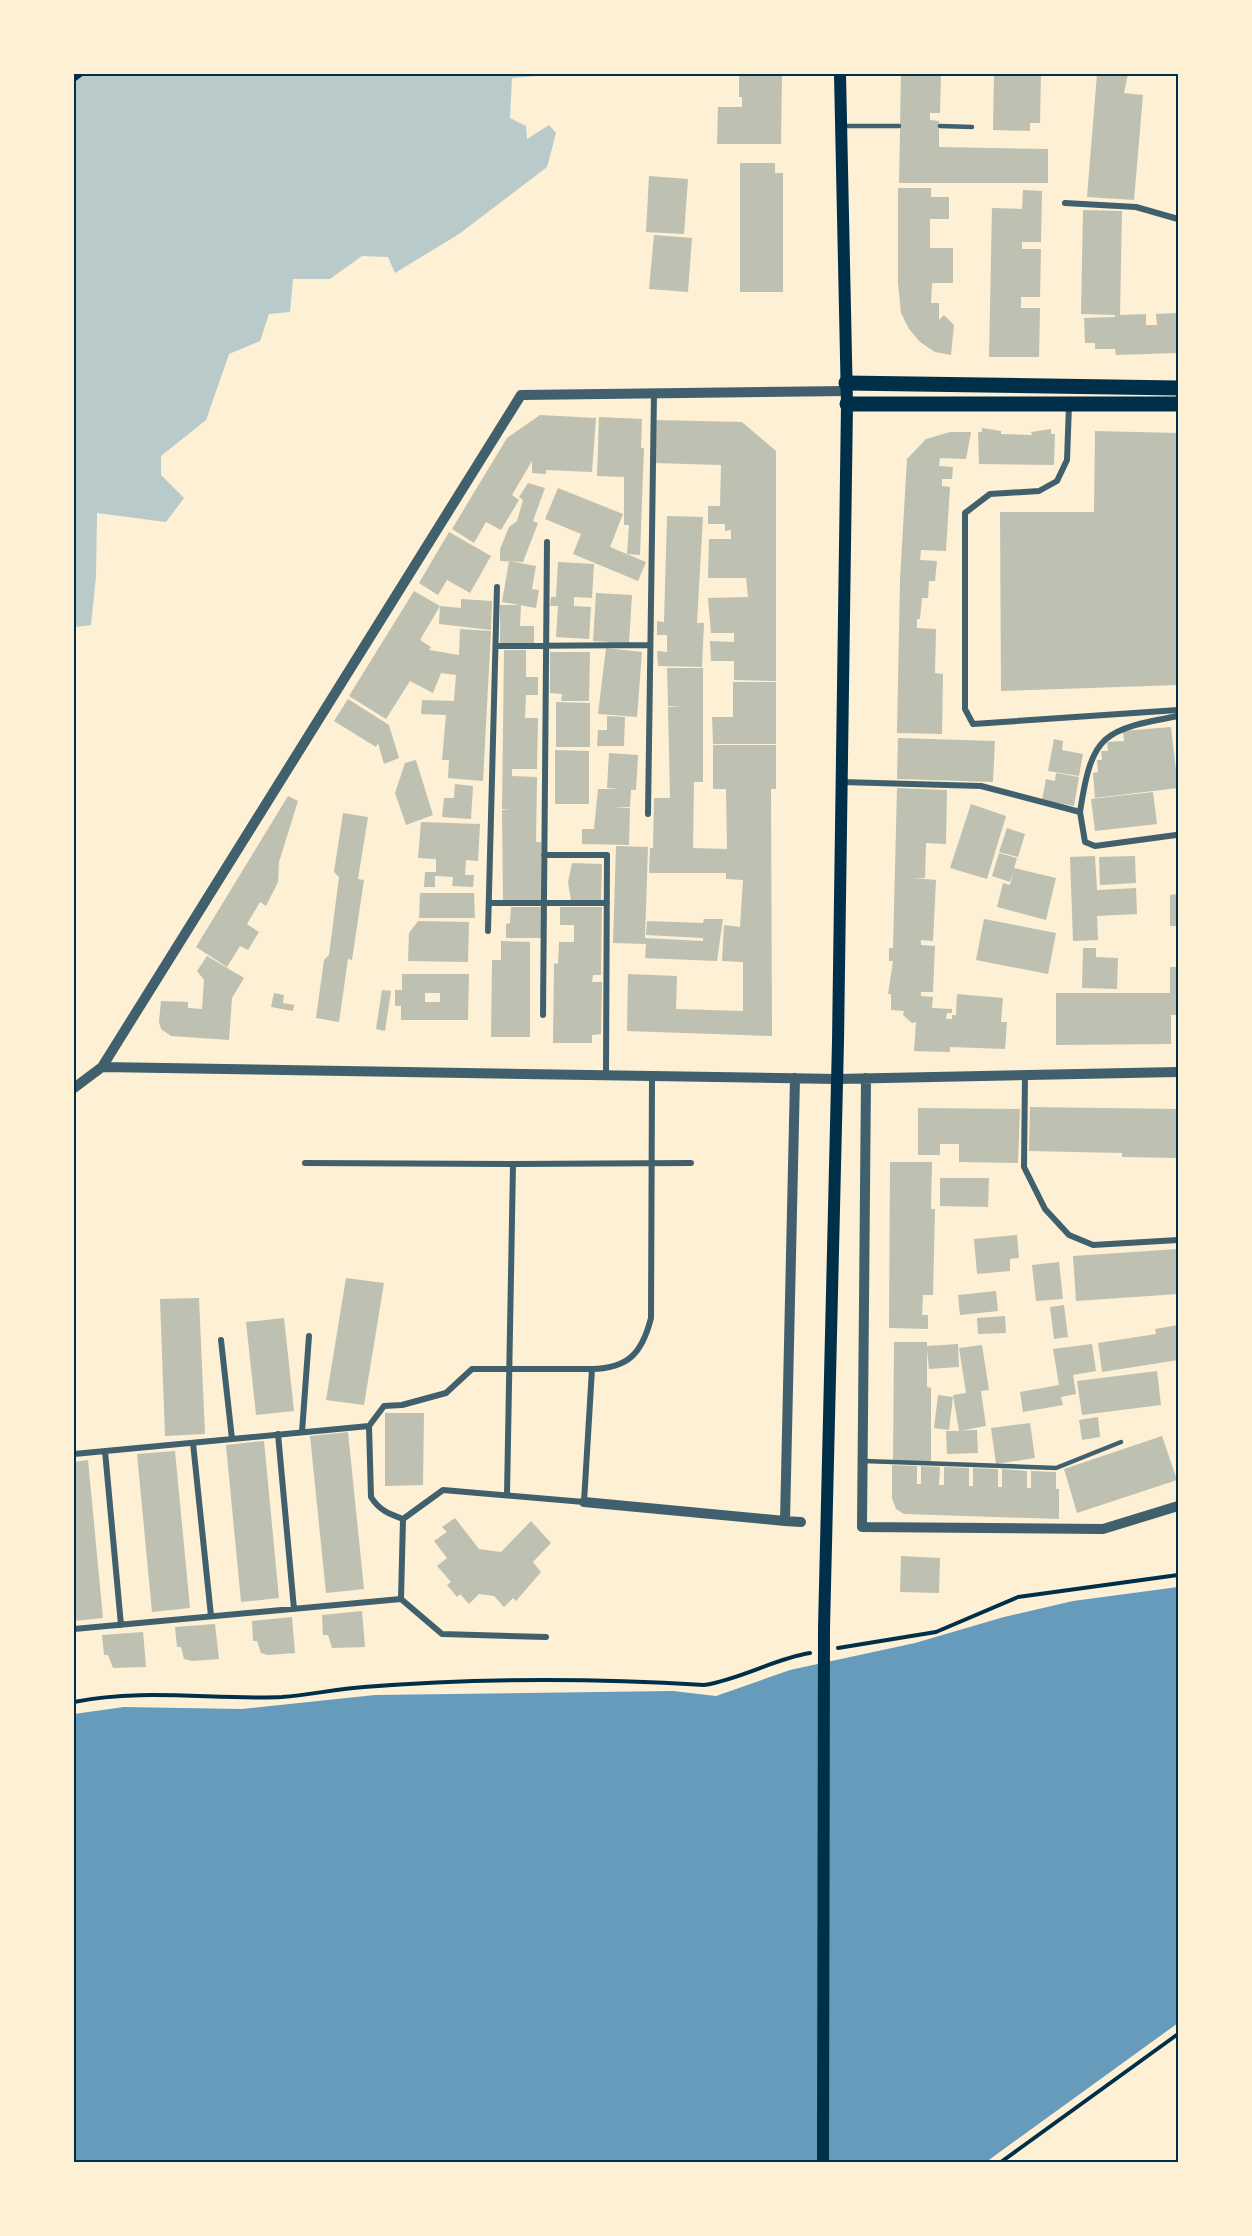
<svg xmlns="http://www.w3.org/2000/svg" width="1252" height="2236" font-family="Inter,sans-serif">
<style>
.green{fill:#b9caca}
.water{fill:#669bbc}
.building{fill:#bec0b2;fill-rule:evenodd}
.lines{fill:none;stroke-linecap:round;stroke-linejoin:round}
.path{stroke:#003049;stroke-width:4}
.service{stroke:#3f606c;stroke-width:4.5}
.minor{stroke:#3f606c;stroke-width:6}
.tertiary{stroke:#3f606c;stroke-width:10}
.secondary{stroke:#003049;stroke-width:12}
.primary{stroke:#003049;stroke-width:15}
.neatline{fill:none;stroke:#003049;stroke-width:2}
</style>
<rect width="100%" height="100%" fill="#fdf0d5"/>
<!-- green -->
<path class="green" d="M74 74H565L512 78 510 118 526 126 527 139 549 125 556 133 547 167 459 234 395 273 388 257 362 256 330 279H293L290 312 269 314 260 341 229 354 206 420 161 456V475L184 498 166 522 97 513 96 576 91 625 74 627Z"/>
<!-- water -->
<path class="water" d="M1178 1587V2023L986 2162H74V1714L124 1707 242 1709 375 1695 673 1691 716 1696 790 1670 915 1643 1004 1617 1073 1601Z"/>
<!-- building -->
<path class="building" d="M739 74H782L781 144H717L718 107H742V97H739Z
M901 74H941L940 113H930V120L939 121V147L1048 149V183H899Z
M994 74H1041L1040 123H1030V131L993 130Z
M1097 74H1128L1124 93 1143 95 1134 200 1087 197Z
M740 163H775V173H783V292H740Z
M649 176 688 179 684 234 646 232Z
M898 188H931V197H949V219H930V248H953V283H932L931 303H939V320L944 315 954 325 951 355 935 352 920 342 909 329 901 313 898 283Z
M1023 190 1042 191 1041 242H1022V249H1041L1040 297H1021V308H1040L1039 357H989L992 208 1022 209Z
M1083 210 1122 211 1120 315 1146 314V325H1157L1156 314 1178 313V353L1116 355 1115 349H1095V343H1085L1084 318 1115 317V315L1081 314Z
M654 235 692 238 688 292 649 289Z
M540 415 596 418 592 472 546 470V474L532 473V461L512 495 519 500 501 530 486 522 474 543 452 529 507 438Z
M599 417 642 419 641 448H644L640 555 627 554 629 525H624V477L597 476Z
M654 420 742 422 776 451V681L734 680V661H711L710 641 734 642V633H711L708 598 748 597 746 578H708L709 539H731V530L725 531V524H708V506H720L721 465 654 463Z
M982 428 1001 431V434L1032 435 1031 432 1051 429V434H1055L1054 465 979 464 978 432H982Z
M1095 431 1178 433V685L1001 691 1000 512H1094Z
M950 432H971L966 459 940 458 939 466 953 467 952 479H942V486L950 487 946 551 921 550 920 560 937 561 935 581H929L928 598H922L920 619H917V628L936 629 935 673 943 674 942 734 897 733 900 579 907 459 926 439Z
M528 483 545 488 533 521 538 523 523 562 500 561V549L509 527 517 521 523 500 519 497Z
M558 488 623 514 610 547 646 562 638 581 573 554 581 534 545 519Z
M667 516 703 517 697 623H704L702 667 658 666 657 651 667 652V635H657V621L664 622Z
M449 532 491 556 470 593 447 580 438 595 419 583Z
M509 561 536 566 532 589 539 590 536 608 502 602Z
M558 562 594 564 592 598 574 597V606L591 607 589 639 556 637 558 606H550L551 597H556Z
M414 591 440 606 461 608V599L492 601 491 630 439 624 440 606 420 640 431 647 429 650 459 655 460 629 491 631 483 781 448 778 449 760H442L446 715 421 714 422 700 454 701 456 675 441 673 433 693 410 681 386 719 349 696Z
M596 593 632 595 629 643 593 641Z
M500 605H521L520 626H534V644H500Z
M606 648 642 652 637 717 598 714Z
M504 650H526V677H538V695H526L525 718H538L537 769H512V776L537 777 536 842H541V901H503L502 810 511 809H502Z
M550 652H590L589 701H561L562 694 550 693Z
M667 668H703V782H694L693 848 727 849 726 789H713V745H776V789H771L772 1036 627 1031 628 974 677 976 676 1009 743 1011V962L722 961 724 925 740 927 743 880 726 879V873H649L650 848H653L654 798H670L668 707H683L668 706Z
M733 682H776V744H713L712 717H733Z
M348 699 389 725 399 758 384 764 378 743 376 747 334 721Z
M556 702 590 703V747H556Z
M607 716 625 717 624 746H597L598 730H607Z
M1171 727 1178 788 1095 798 1093 773 1098 772 1097 760H1102L1101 751H1108L1107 742 1124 741 1123 731Z
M898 738 995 741 993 782 897 779Z
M1054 739 1063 741 1062 750 1083 754 1079 776 1048 771Z
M555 750 589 751V804H555Z
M609 753 638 755 636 790H631L630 807H612L630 808 629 845 582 844V829H594L598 789H619L607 788Z
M416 760 433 815 406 825 395 793 405 763Z
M1056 773 1079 777 1074 806 1042 800 1046 779 1055 781Z
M455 784 473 786 471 819 442 817 444 798H454Z
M897 788 947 790 946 844 926 843 925 878H913L936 880 933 941 921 940V945L935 946 933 992H921V996L933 997 932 1008 952 1009V1013H947L946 1019H952V1015H956L957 994 1003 998 1001 1022H1007L1005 1049 950 1047V1052L914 1051 916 1022 912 1023 903 1015 904 1011 891 1010V994H888L893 961H889V948H893Z
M1153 792 1157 824 1095 831 1091 799Z
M288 796 298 801 279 862 278 882 266 906 260 902 247 924 259 932 248 950 240 946 227 967 196 947Z
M971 804 1006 816 987 879 950 868Z
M343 813 368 817 358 879 364 880 352 960 348 959 339 1022 316 1018 324 960 329 955 339 877 334 872Z
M421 822 480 824 478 861 466 860 465 875H474L473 887 452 886 453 877 435 876V887H424L425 872H436V859L418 858Z
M1007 828 1025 834 1018 857 999 852Z
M616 846 648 847 645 938 703 941V938L646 935 647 921 703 923 704 919H723L717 961 645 958 646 944 613 943Z
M999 853 1017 858 1014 868 1056 878 1046 920 997 907 1003 883 1010 885 1014 870 1010 882 992 876Z
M1095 856 1097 890 1136 888 1137 914 1097 916 1098 940 1073 941 1070 857Z
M1135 856 1136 883 1100 885 1099 857Z
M572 863 602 864 601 902 571 901 568 882Z
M420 893H474L475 918H419Z
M1178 894V926H1170V895Z
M511 907H542V938H506V924L510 923Z
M560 907H602L601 975H593L592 982H602L601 1034 592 1035V1043H553L554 963 558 964 559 942H574V925H560Z
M984 919 1056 933 1048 974 976 960Z
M418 921 469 922 468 962 408 961 409 933Z
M501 941 530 942V1037H491L492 960H501Z
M1083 948H1096V957L1118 958 1117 989 1082 988Z
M207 956 244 978 232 998 229 1040 171 1036 161 1029 159 1022 161 1001 188 1002V1008L202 1009 204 980 197 971Z
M1170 967H1178V1015H1171V1044L1056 1045V993H1170Z
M402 974H469L468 1020H401V1006H395V990H402ZM425 993H440V1002H425Z
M382 990 391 991 385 1031 376 1029Z
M274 993 284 995 283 1003 294 1005 293 1011 271 1007Z
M1030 1107 1178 1109V1158L1122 1157V1153L1029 1151Z
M918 1108 1020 1109 1018 1163 959 1162V1144H940V1155H918Z
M890 1162H932L931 1209H935L933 1295H923L922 1315H928V1329L889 1328Z
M940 1178H989L988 1207 940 1206Z
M1017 1235 1019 1258 1010 1259V1271L977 1274 974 1239Z
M1178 1249V1294L1076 1301 1073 1256Z
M1059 1262 1063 1299 1036 1301 1032 1265Z
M346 1278 384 1283 364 1405 326 1400Z
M996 1291 998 1311 960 1315 958 1295Z
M199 1298 205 1434 165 1436 160 1299Z
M1064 1305 1068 1337 1054 1339 1050 1307Z
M1005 1316 1006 1333 978 1334 977 1318Z
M284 1318 294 1411 256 1415 246 1322Z
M1178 1325V1360L1102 1372 1098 1343 1156 1334 1155 1329Z
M894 1342H927V1346L958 1344 959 1367 929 1369 927 1350V1387L931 1388V1461H893Z
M1092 1344 1096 1371 1073 1375 1076 1394 1061 1397 1063 1405 1023 1412 1020 1392 1059 1385 1053 1349Z
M982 1345 989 1390 981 1391 986 1426 959 1431 953 1395 966 1393 959 1348Z
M1157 1371 1161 1405 1082 1415 1077 1381Z
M938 1395 953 1397 949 1430 934 1428Z
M385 1413H424L423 1485 385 1486Z
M1098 1417 1100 1437 1082 1440 1079 1420Z
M1030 1423 1035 1458 996 1464 991 1428Z
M977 1430 978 1453 947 1454 946 1431Z
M348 1432 364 1589 326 1593 310 1436Z
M1162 1436 1177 1480 1077 1513 1064 1469Z
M264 1441 279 1598 241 1602 226 1445Z
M175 1451 190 1608 152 1612 137 1454Z
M88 1460 103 1618 74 1621V1462Z
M892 1465 917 1466V1484H921V1466L940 1467 939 1485H944V1467L969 1468V1486H973V1468L998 1469V1487H1002V1469L1027 1471V1488H1031V1471L1056 1472V1489H1059V1519L904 1514 896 1509 892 1498Z
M455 1518 479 1549 501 1552 531 1521 551 1543 533 1562 541 1572 516 1601 513 1598 504 1607 494 1596 479 1594 469 1604 460 1594 457 1597 447 1585 451 1582 437 1566 447 1558 434 1541 447 1532 442 1527Z
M901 1556 940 1558 939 1593 900 1592Z
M362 1611 365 1647 332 1648 328 1635H323L322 1615Z
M292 1617 295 1653 268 1655 261 1653 257 1641H253L252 1621Z
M215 1624 219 1659 192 1661 184 1659 181 1647H177L175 1627Z
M143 1632 146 1667 113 1668 108 1655H104L102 1635Z"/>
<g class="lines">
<!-- path -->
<path class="path" d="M74 80 82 74
M838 1648 936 1632 1018 1597 1178 1575
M74 1702C143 1688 213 1700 282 1697 309 1695 336 1689 364 1687 476 1678 592 1678 704 1685 742 1679 773 1659 810 1653
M1001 2162 1178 2034"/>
<!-- service -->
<path class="service" d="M841 126H899
M940 126 972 127
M864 1461 1056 1468 1121 1442"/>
<!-- minor -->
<path class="minor" d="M1065 203 1136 207 1178 219
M1069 405 1067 460 1057 481 1039 491 990 494 965 513V709L973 724 1178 710
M497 646 649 645
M842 782 981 786 1080 812C1092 733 1103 730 1178 716
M1080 812 1085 842 1095 846 1176 835
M648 814 654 393
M544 855H607L606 1075
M489 903H607
M488 931 497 587
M543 1015 547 542
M1025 1075 1024 1167 1045 1209 1069 1235 1093 1245 1178 1240
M305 1163 513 1164
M221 1340 232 1439
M302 1432 309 1336
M278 1434 294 1609
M193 1443 211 1616
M105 1451 121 1625
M74 1454 369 1426
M507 1495 513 1164 691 1163
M403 1519C389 1514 379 1510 371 1497L369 1426 384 1406 402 1405 446 1393 472 1369H592
M74 1629 401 1599
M546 1637 442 1634 401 1599 403 1519 443 1490 584 1502 592 1369C629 1368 642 1353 651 1318L652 1075"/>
<!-- tertiary -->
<path class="tertiary" d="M102 1067 521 395 846 391
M795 1078 785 1521 801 1522
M866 1078 862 1527 1103 1529 1178 1506
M74 1088 102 1067 837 1079 1178 1072
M584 1502 785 1521"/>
<!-- secondary -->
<path class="secondary" d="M823 2162 824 1628 838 1041 847 404 840 74"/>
<!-- primary -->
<path class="primary" d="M846 383 1178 388
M847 404H1178"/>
</g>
<!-- border -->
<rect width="1252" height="2236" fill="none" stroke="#fdf0d5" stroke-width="150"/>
<rect x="75" y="75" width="1102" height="2086" class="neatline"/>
</svg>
